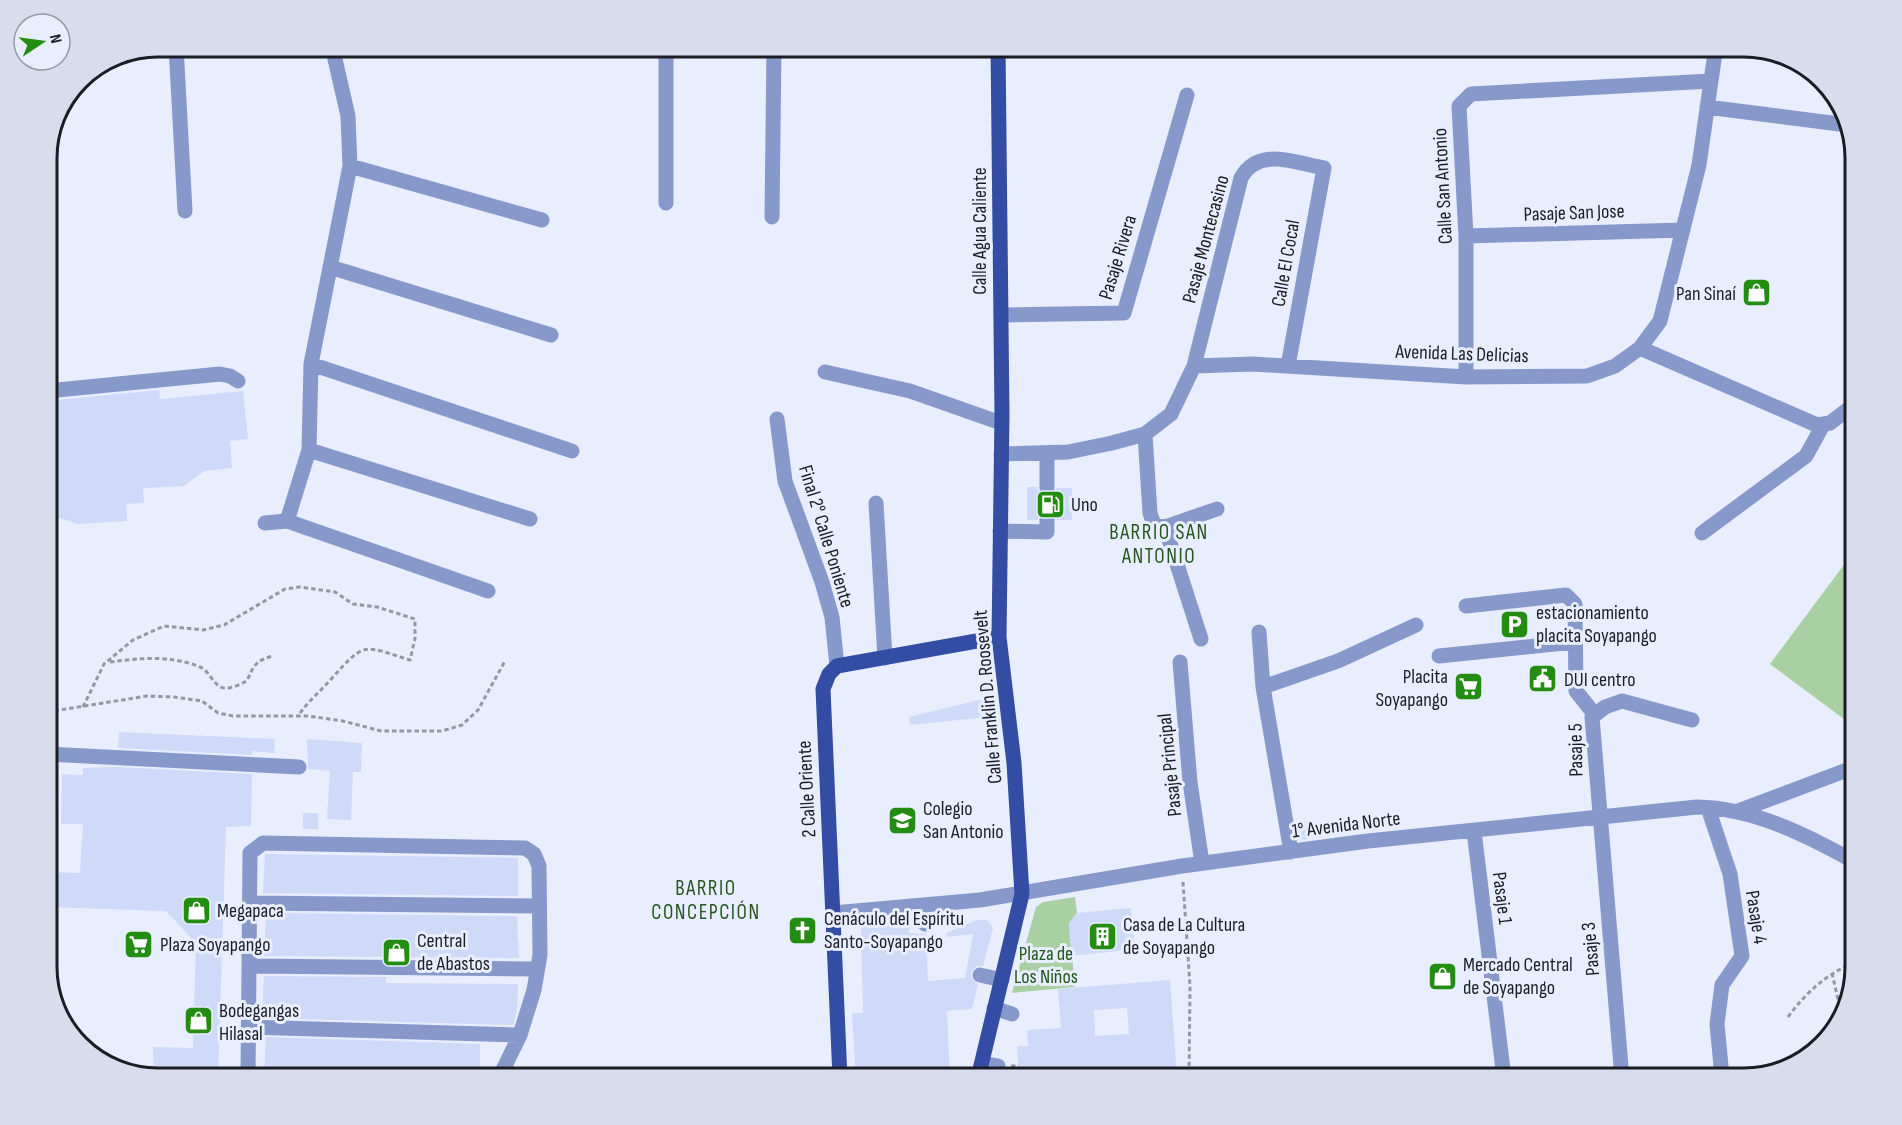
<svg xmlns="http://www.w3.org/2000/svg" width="1902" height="1125" font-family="'Sofia Sans Condensed',sans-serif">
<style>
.green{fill:#a9d0a3}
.building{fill:#cedaf8;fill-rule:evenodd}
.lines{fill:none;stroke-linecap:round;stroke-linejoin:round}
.minor-tunnel{stroke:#bfc4d2;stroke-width:15;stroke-dasharray:15 8;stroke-linecap:butt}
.path{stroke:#9398a4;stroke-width:3;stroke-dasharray:4.5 3;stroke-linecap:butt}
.minor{stroke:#8699ca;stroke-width:15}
.major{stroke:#344da4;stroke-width:15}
.labels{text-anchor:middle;stroke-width:6;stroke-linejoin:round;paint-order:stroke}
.street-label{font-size:20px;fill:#1a1d24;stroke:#e8eefe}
.poi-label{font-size:20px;fill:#1a1d24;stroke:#e8eefe;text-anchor:start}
.park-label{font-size:20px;fill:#1f5718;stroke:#e8eefe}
.neighbourhood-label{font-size:21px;letter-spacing:1.5px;fill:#25551e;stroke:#e8eefe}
.rim{fill:none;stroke:#1a1d24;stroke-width:3}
</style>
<rect width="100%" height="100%" fill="#e8eefe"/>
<!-- green -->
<path class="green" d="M1855 550V720L1852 725 1770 664Z
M1075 897 1077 913 1069 923 1075 987 1012 993 1036 907 1043 902Z"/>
<!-- building -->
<path class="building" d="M159 390 160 399 243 391 248 439 230 441 232 468 204 471 184 486 143 488 144 503 126 504 127 521 78 524 60 518 47 519V401Z
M1027 487H1037L1039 492 1046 497 1052 495 1057 488H1072V520H1057L1055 515 1048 510 1042 512 1037 520H1027Z
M987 698 988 717 910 725 909 717Z
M119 732 275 739 274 753 252 751V755L118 748Z
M307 739 362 743 361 772H353L351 820 327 819 330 771 308 769Z
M117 767 252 774 251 826 226 827 218 1078 154 1077 153 1047 193 1048 196 943 166 911 47 907V872L80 873 83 824H61L62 774 83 775V768Z
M303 813H318V829H303Z
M1305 821 1309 839 1299 840 1296 822Z
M265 854 518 858V896L263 893Z
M1131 908 1135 949 1071 956 1069 923 1077 913Z
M266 913 517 916 519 958 264 956Z
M977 920H987L993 928 983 966H977L971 972V978L978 984 972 1009 947 1011 950 1078H856L852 1013H863L861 927 909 925V933L926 934 928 981 965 978 973 934 947 937 946 933Z
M264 976 386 977V983L518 984 517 1011 513 1025 262 1018Z
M1170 980 1177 1078H1019L1017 1046H1028L1027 1030 1061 1028 1058 989ZM1127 1008 1129 1034 1095 1036 1094 1010Z
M266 1037 480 1044V1078H264Z"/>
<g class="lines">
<!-- minor-tunnel -->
<path class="minor-tunnel" d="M1047 487V520"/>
<!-- path -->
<path class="path" d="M110 662C139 658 172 655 200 667 210 671 213 686 224 688 232 689 240 684 247 681 253 666 257 659 274 656
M83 707 104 664 133 640 164 626 203 630 224 625 285 589 300 587 335 592 353 604 377 607 415 619V639L410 660C364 646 366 640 333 677 321 691 308 701 298 716
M47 712 147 696 174 697 202 701 218 713 233 716H308L343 721 381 731H442L462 725 478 710 505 661
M1183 882 1190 986 1189 1078
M1832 973 1842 1017
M1788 1017C1806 992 1827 974 1855 962
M1011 1066H1019"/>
<!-- minor -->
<path class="minor" d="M176 46 185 211
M1707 107 1847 125
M350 166 542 220
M666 203V46
M772 217 774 46
M1466 236 1683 230
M330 267 551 335
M1001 315 1124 313 1187 95
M1640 348 1817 425 1830 423 1855 404
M311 364 572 451
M1194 366 1253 364 1466 377 1587 376 1615 366 1640 348 1660 321 1699 165 1716 46
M825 372 910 391 1001 423
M1466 377V236L1459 106 1471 94 1711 81
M47 391 220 374 230 376 238 381
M777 419 785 481 822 582 832 617 837 666
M1145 434 1150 513 1154 525 1165 527 1217 509
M309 450 530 519
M1047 453V487
M1001 454 1068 452 1112 443 1145 434 1171 414 1194 366 1241 178C1258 146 1296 163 1324 168L1288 366
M876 503 885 658
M287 521 488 591
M265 523 287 521 309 450 311 364 350 166 348 116 332 46
M1165 527 1201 639
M1000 531 1047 532V520
M1702 533 1806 456 1823 425
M1466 606 1566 595 1575 604 1576 691 1595 715
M1259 632 1263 687 1291 852
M1439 656 1574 642
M1180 662 1190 782 1202 863
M1263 687 1338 661 1416 625
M47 754 299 767
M1708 808 1730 874 1742 956 1722 985 1717 1024 1721 1066
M1738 811 1855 767
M1474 831 1504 1078
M250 903 539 906
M924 905 925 924
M833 913 980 900 1182 866 1368 841 1697 807C1753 808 1807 835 1855 862
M250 966 537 969
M980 975 1002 980
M994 1008 1012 1014
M249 1027 520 1035
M982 1063 998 1066
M1473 1075 1476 1078
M248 1078 250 853 263 843 525 848 534 854 539 866 540 955 534 990 520 1035 499 1078
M1622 1078 1592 717 1605 707 1622 701 1692 720"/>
<!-- major -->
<path class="major" d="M840 1078 823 689 829 674 837 666 999 637
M978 1078 1022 894 1014 763 999 637 1002 415 998 46"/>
</g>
<!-- icons -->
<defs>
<symbol id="shop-square" viewBox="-11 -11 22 22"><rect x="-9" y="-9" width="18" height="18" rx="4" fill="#228d10" stroke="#e8eefe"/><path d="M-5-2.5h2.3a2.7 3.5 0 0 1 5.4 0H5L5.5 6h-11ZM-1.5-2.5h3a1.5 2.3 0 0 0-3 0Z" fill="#fff"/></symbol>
<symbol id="fuel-square" viewBox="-11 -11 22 22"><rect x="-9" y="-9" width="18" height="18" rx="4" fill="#228d10" stroke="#e8eefe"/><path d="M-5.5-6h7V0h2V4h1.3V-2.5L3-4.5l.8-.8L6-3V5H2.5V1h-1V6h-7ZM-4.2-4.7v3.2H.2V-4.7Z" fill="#fff"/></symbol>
<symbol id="parking-square" viewBox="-11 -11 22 22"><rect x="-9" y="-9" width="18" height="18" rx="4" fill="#228d10" stroke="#e8eefe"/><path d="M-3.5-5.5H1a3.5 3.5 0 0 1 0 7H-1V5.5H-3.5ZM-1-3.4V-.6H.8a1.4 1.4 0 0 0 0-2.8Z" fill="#fff"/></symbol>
<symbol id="civic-square" viewBox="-11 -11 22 22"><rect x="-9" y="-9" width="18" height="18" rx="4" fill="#228d10" stroke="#e8eefe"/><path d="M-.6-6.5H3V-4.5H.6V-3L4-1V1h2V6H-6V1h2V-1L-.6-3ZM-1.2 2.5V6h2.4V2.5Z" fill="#fff"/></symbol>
<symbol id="supermarket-square" viewBox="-11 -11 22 22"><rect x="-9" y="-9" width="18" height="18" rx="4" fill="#228d10" stroke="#e8eefe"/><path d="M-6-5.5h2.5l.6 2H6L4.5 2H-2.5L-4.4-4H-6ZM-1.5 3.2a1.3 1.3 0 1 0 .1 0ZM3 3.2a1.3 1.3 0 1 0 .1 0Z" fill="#fff"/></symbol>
<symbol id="school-square" viewBox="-11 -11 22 22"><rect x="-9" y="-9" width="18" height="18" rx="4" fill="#228d10" stroke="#e8eefe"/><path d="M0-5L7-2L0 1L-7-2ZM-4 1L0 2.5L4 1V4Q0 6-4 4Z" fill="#fff"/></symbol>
<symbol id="church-square" viewBox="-11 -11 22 22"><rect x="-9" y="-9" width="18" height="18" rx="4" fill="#228d10" stroke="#e8eefe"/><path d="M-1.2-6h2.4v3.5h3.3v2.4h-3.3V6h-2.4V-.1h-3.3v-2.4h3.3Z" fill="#fff"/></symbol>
<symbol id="building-square" viewBox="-11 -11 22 22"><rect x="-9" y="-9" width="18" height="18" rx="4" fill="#228d10" stroke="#e8eefe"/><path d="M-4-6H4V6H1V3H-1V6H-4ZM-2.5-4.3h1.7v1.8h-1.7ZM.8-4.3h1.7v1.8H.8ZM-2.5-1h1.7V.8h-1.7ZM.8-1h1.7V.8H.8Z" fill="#fff"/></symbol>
</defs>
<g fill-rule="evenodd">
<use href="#shop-square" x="1740" y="276" width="33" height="33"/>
<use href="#fuel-square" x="1034" y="488" width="33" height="33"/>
<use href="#parking-square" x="1498" y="608" width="33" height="33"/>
<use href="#civic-square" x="1526" y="662" width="33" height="33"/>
<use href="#supermarket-square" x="1452" y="670" width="33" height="33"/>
<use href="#school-square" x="886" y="804" width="33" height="33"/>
<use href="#shop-square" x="180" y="894" width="33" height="33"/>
<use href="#church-square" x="786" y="914" width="33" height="33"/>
<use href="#building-square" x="1086" y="920" width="33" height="33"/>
<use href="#supermarket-square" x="122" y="928" width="33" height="33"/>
<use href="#shop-square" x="380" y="936" width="33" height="33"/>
<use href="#shop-square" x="1426" y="960" width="33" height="33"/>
<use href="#shop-square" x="182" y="1004" width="33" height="33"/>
</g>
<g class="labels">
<!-- street labels -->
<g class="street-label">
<text transform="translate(1442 186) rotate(-93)" y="7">Calle San Antonio</text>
<text transform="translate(1574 212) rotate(-2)" y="7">Pasaje San Jose</text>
<text transform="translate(979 231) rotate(-90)" y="7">Calle Agua Caliente</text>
<text transform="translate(1205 239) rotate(-75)" y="7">Pasaje Montecasino</text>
<text transform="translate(1117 257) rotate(-73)" y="7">Pasaje Rivera</text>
<text transform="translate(1285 263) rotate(-80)" y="7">Calle El Cocal</text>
<text transform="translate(1462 353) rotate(2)" y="7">Avenida Las Delicias</text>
<text transform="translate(827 536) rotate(73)" y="7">Final 2° Calle Poniente</text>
<text transform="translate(987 697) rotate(-95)" y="7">Calle Franklin D. Roosevelt</text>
<text transform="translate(1575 750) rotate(-91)" y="7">Pasaje 5</text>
<text transform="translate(1169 765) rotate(-96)" y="7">Pasaje Principal</text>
<text transform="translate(806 789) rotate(-93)" y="7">2 Calle Oriente</text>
<text transform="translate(1346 824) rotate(-7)" y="7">1° Avenida Norte</text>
<text transform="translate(1503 898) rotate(83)" y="7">Pasaje 1</text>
<text transform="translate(1757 917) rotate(81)" y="7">Pasaje 4</text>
<text transform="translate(1590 949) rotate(-95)" y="7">Pasaje 3</text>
</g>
<!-- poi labels -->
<g class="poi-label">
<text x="1736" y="300" text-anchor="end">Pan Sinaí</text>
<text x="1071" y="511">Uno</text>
<text x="1536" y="619">estacionamiento<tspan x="1536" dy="23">placita Soyapango</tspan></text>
<text x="1448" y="683" text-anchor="end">Placita<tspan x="1448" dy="23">Soyapango</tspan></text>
<text x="1564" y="686">DUI centro</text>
<text x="923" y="815">Colegio<tspan x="923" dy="23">San Antonio</tspan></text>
<text x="217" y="917">Megapaca</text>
<text x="824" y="925">Cenáculo del Espíritu<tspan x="824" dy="23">Santo-Soyapango</tspan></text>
<text x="1123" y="931">Casa de La Cultura<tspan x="1123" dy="23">de Soyapango</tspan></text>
<text x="417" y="947">Central<tspan x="417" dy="23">de Abastos</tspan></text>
<text x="160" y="951">Plaza Soyapango</text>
<text x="1463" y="971">Mercado Central<tspan x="1463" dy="23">de Soyapango</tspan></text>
<text x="219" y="1017">Bodegangas<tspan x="219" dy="23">Hilasal</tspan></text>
</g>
<!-- park labels -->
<g class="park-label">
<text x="1046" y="960">Plaza de<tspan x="1046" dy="23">Los Niños</tspan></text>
</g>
<!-- neighbourhood labels -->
<g class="neighbourhood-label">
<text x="1159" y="539">BARRIO SAN<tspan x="1159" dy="24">ANTONIO</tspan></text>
<text x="706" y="895">BARRIO<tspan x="706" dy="24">CONCEPCIÓN</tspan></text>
</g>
</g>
<!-- crop -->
<path d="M0 0H1902V1125H0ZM158 57H1744A101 101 0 0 1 1845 158V967A101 101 0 0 1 1744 1068H158A101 101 0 0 1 57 967V158A101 101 0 0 1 158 57Z" fill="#d8dded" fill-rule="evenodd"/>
<path class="rim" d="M158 57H1744A101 101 0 0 1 1845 158V967A101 101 0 0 1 1744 1068H158A101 101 0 0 1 57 967V158A101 101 0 0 1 158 57Z"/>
<!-- north arrow -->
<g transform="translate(42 42) rotate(77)"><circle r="28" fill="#e8eefe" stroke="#969aa7" stroke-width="1.5"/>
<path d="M0-4.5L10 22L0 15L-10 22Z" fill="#228d10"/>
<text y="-9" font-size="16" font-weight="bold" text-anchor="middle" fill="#1a1d24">N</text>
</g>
</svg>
